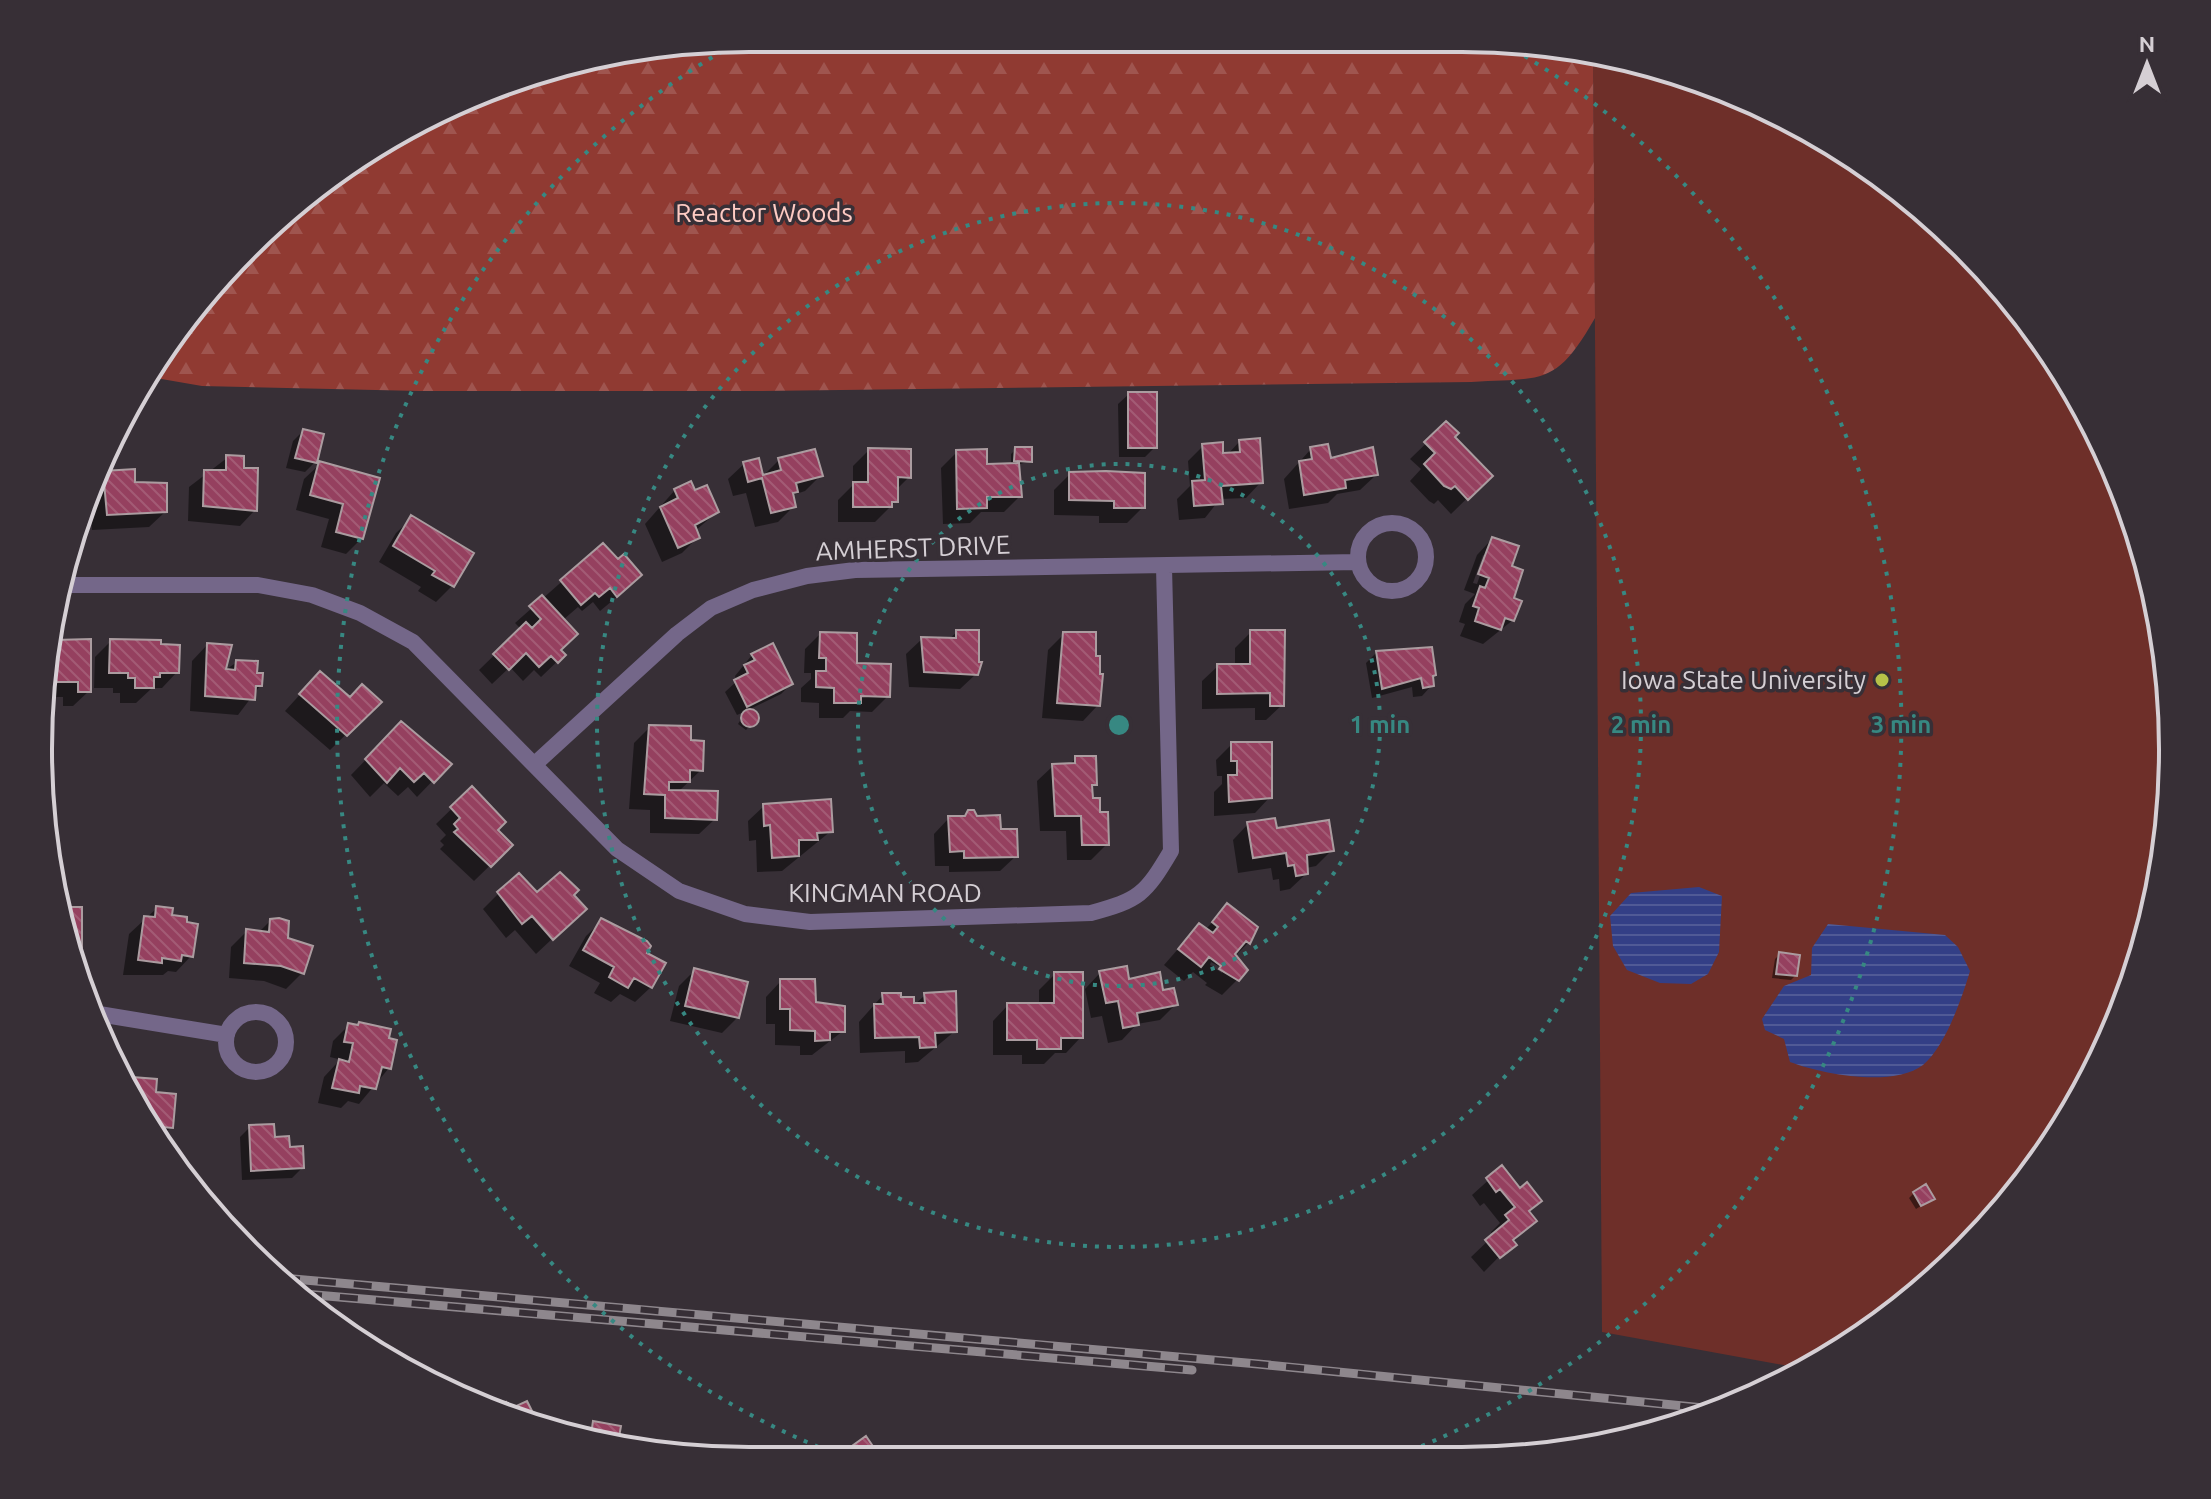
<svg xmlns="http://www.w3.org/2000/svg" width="2211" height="1499" font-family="Ubuntu,sans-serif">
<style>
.green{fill:#6e2f29}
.forest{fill:url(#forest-firs)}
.water{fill:url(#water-rules)}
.shadow{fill:#0007;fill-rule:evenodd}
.building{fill:url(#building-back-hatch);stroke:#ab9ca0;stroke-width:2}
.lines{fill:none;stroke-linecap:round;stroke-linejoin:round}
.street{stroke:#746789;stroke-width:16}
.rail-casing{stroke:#8e878d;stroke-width:9}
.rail{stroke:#372f36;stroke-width:6;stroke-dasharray:18;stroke-linecap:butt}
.ring{fill:none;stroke:#378882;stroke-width:4;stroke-dasharray:4 8}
.poi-dot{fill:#b6c148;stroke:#372f36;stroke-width:3}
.labels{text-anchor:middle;stroke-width:7;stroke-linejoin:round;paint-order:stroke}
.park-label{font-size:26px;fill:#fecbc3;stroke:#372f36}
.street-label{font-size:26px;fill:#d5cfd4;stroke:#372f36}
.poi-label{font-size:26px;fill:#d5cfd4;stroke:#372f36;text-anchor:end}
.rim{fill:none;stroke:#d5cfd4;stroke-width:4}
.centre{fill:#378882;stroke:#372f36;stroke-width:4}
.ring-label{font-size:24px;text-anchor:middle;font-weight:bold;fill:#378882;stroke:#372f36;stroke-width:7;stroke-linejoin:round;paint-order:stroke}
</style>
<defs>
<pattern id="forest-firs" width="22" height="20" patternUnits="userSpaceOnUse" patternTransform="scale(2)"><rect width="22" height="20" fill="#903a32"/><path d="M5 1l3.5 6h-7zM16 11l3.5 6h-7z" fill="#9f554f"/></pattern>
<pattern id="water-rules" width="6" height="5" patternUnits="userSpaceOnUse" patternTransform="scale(2)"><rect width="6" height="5" fill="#333f86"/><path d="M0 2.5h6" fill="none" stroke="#505a96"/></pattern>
<pattern id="building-back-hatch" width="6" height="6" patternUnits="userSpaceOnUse" patternTransform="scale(2)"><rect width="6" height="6" fill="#95405f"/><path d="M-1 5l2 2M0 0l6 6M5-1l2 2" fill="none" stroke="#a35b75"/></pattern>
</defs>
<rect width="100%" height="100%" fill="#372f36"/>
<!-- green -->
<path class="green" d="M1593 51 1777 112 1964 246 2053 354 2119 477 2159 610 2173 749 2159 888 2119 1021 2053 1144 1965 1252 1857 1341 1805 1369 1602 1332Z"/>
<!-- forest -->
<path class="forest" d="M750 38H1461L1593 51 1595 318C1556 386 1544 378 1471 382L759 391H420L202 386 150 377 185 316 354 158 521 76Z"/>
<!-- water -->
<path class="water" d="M1699 887 1722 896 1719 952 1708 974 1691 984 1660 983 1627 970 1613 946 1610 916 1631 893Z
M1828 924 1945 935 1958 947 1970 971C1962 998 1945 1047 1923 1065 1893 1088 1822 1074 1790 1062L1784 1039 1765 1030 1762 1019 1784 986 1811 975 1812 948Z"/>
<!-- shadow -->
<path class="shadow" d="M1129 394 1155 447 1145 457H1119L1118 404Z
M1446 424 1453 437 1490 476 1451 514 1438 500 1434 504 1429 501 1410 481 1421 469 1410 459Z
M303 431 315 462 305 472 286 468 293 441Z
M1240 441 1261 482 1246 498 1220 499 1205 518 1179 520 1177 499 1190 486 1188 461 1203 446 1227 455Z
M1016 449 1030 461 1017 465 1020 496 1004 512H981L970 523 943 524 941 468 957 452 985 466 1011 465V454Z
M1311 449 1329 461 1371 449 1376 475 1360 490 1337 494 1328 503 1289 509 1284 479Z
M869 450 909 477 896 490V501L875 522H838V500L853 485V466Z
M227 458 242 470 255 510 240 526 188 521 189 487Z
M779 460 820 476 805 491 793 495 794 506 778 522 755 527 746 493 733 496 728 479 744 464 762 477Z
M320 464 378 480 362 538 346 554 321 547 329 519 296 510 304 479Z
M104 473 133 484 165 512 149 527 92 530 89 492Z
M1070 474 1143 507 1127 523H1099V516L1054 515V490Z
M675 490 694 492 717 512 695 531 698 537 682 553 662 562 645 524Z
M412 518 471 553 452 586 436 602 418 591 421 587 379 562 396 533Z
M1492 539 1509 567 1513 620 1483 644 1460 636 1465 624 1459 622 1465 604 1475 594 1464 590 1477 555ZM1483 555H1487L1477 584 1473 583Z
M602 546 624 591 600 611 593 602 582 611 578 607 563 620 559 650 564 655 541 677 534 670 523 681 510 667 492 684 479 670 521 629 515 623Z
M957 632H977L980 668 976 674 960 689 909 687 906 654 922 639H949Z
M1251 632 1282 705 1266 720H1255V708L1202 709V681L1218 666H1235V648Z
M820 634 888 696 872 712 850 711 843 718H819V703L801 702V688L811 679V673H804L805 649Z
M1064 634 1098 705 1083 721 1042 718 1048 650Z
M111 641 177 672 162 688H152L136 703H120V693H113V688H94L95 657Z
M56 642 89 691 73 706H63V697H41Z
M207 645 224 671 237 662 255 675 260 686 238 715 190 711 192 661Z
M1376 653 1431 678 1432 685 1422 696 1413 697 1412 687 1372 698 1366 663Z
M752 655 791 684 781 694 748 710 757 717 746 730 738 724 746 711 737 715 725 692 737 681 735 676Z
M305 689 349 699 379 702 330 750 285 711Z
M650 727 689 742 701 770 678 792 715 819 699 834 650 833V810L629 809 634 743Z
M386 739 449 764 417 797 408 787 398 796 384 783 370 797 351 775Z
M1232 744 1270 797 1255 813 1214 816V792L1222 784V776H1217L1216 760Z
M1076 758 1095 784 1091 789V800L1107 844 1091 860H1067L1066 831H1040L1037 781 1053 766 1069 765Z
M472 789 496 830 511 845 474 881 440 849 444 845 440 841 446 835 436 824Z
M764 806 831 831 782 871 757 872 756 840 749 841 748 821Z
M949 818 976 819 999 832 1016 856 1000 871 949 872V866H935L934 834Z
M1248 824 1275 830 1332 850 1316 866 1306 868V874L1290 889 1280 891 1279 879 1273 880 1271 868 1238 873 1233 840Z
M498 894 571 895 568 924 536 954 515 930 506 938 483 909Z
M1228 906 1255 928 1248 943 1234 957 1238 979 1222 995 1205 985 1207 983 1193 972 1184 981 1164 965 1199 925 1205 930ZM1211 962 1222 968V973L1210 965Z
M157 908 169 916 191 956 176 972 168 971 163 975H123L129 934Z
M270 921 286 939 302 973 286 989 264 981 229 978 231 947 247 931 259 932Z
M602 921 645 953 651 987 635 1002 620 994 611 1002 594 993 600 983 569 966 586 936Z
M1780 954 1795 976 1791 980 1772 978 1775 959Z
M695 970 738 1017 722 1033 670 1021 679 986Z
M1100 973 1162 992 1176 1004 1160 1020 1137 1024 1122 1040 1108 1043 1102 1016 1091 1018 1085 989Z
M1055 974 1081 1037 1066 1053H1055L1044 1064H1022V1055H993V1021L1008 1005H1039V990Z
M781 981 843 1031 812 1055H800V1046L775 1045V1024H766V997Z
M883 995 912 1007 925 995 955 1031 918 1062 905 1063V1051L860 1053 859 1022Z
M349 1025 389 1068 359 1104 348 1101 341 1108 318 1103 324 1077 337 1063 338 1059 330 1057 333 1041Z
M133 1079 153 1094 171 1127 161 1137 133 1105 126 1086Z
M250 1127 273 1139 302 1168 292 1178 242 1180 240 1137Z
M1502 1168 1520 1191 1539 1201 1528 1212 1534 1221 1484 1272 1471 1257 1493 1236 1491 1232 1500 1223 1484 1203 1480 1206 1472 1195Z
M1914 1193 1932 1199 1916 1209 1909 1198Z
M594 1424 619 1427 615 1448 559 1430H588Z"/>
<!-- building -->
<path class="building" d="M1128 392H1157V448H1128Z
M1446 421 1459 433 1455 437 1493 476 1468 500 1455 486 1451 489 1444 486 1424 464 1435 453 1424 442Z
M303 429 324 434 317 463 295 458Z
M1260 438 1263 483 1221 486 1223 504 1194 506 1192 481 1205 480 1202 444 1223 442V453L1240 452 1239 440Z
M1328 444 1331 458 1373 447 1378 475 1345 480 1346 488 1304 495 1299 461 1312 459 1310 447Z
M1015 447H1032V462L1014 461Z
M868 448 911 449V478L898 477V502H892V507H853V482H868Z
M815 449 823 476 796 483 798 492 793 493 796 507 771 513 762 478 748 482 743 462 759 458 763 475 781 470 778 458Z
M987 449V464L1019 463 1022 497H987V508L957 509 956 450Z
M226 455 244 456V468H258L257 511 203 506 204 470H226Z
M319 461 380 478 363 539 336 532 343 504 310 495Z
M135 469V482L167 483V512L107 515 103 471Z
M1106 471 1145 473V508H1114V501L1069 500V472Z
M691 481 695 490 707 485 719 512 695 525 700 538 678 548 660 507 678 498 674 489Z
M411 515 474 553 454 587 432 575 435 571 393 546Z
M1492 537 1519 546 1512 566 1523 570 1514 598 1522 601 1514 621 1505 618 1501 630 1475 621 1479 608 1473 606 1480 586 1485 588 1489 578 1478 574Z
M603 543 618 559 624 554 642 575 617 597 610 588 599 597 595 593 581 605 560 580Z
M542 595 578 634 561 650 566 655 558 663 551 656 539 667 526 653 509 670 493 654 526 622 532 628 541 619 529 606Z
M956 630H979V662H982L978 675 924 672 921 637 956 638Z
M1250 630H1285L1284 706H1270V693L1217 694V664H1250Z
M820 632 857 633V663L891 664 890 697 861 696V703H834V688L816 687V671H826V658H819Z
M1063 632H1096V656H1100V674H1103L1100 706 1057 703Z
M91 639V692H78V682H44L51 655H55V640Z
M110 639 161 640V644L180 645 179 673H160V677H154V688H135V678H128V673H109Z
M207 643 232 645 226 669 235 670 236 660 258 661 257 673H263L262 686H256L255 700 205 696Z
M773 643 793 684 747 707 734 680 748 673 744 665 755 660 751 654Z
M1432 647 1436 675 1433 676 1434 686 1423 688 1421 678 1382 689 1376 651Z
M320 671 350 697 362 684 382 702 347 736 299 694Z
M741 718a9 9 0 1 1 18 0a9 9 0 1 1-18 0Z
M401 721 452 764 434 783 424 773 414 782 400 768 387 783 365 759Z
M649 725 691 726V740L704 741 703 771 690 770V782H669V790L718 791 717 820 665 818V795L644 794Z
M1231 742H1272V798L1229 802 1228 775H1237V761H1231Z
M1075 756H1096L1097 785H1092L1093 798H1100V812H1108L1109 845H1082L1081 816H1055L1052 764 1075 763Z
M472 786 506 822 498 830 513 845 491 867 454 832 458 829 454 824 460 818 450 807Z
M831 799 833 832 817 833 818 840H799V856L772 858 770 825 764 826 763 804Z
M968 810H974L977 816 1000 815 1001 829H1017L1018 857 964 858V851L950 852 948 816H965Z
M1275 818 1277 828 1329 820 1334 851 1307 855 1308 874 1296 876 1294 865 1288 866 1286 853 1253 858 1247 822Z
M560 872 579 890 574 895 587 909 553 940 532 916 522 924 497 892 519 873 537 892Z
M1227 903 1258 927 1250 944 1246 941 1235 954 1248 970 1239 981 1219 969 1221 966 1209 957 1201 967 1178 949 1199 923 1213 933 1218 927 1212 922Z
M156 906 173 908 172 915 187 917V922L198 924 193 957 182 955 181 961 162 958V963L138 960 144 916 155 917Z
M59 907H82V947H74Z
M279 918 289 921 288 938 313 946 304 974 281 966 244 963 246 929 269 932 270 919Z
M601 918 647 941 651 946 647 953 666 963 652 988 634 978 628 988 609 977 614 967 583 950Z
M1779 952 1800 955 1797 976 1776 974Z
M1127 966 1129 979 1160 972 1163 990 1174 988 1178 1005 1137 1013 1139 1025 1123 1028 1118 1001 1106 1003 1099 971Z
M694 968 748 982 739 1018 685 1006Z
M1054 972H1083V1038H1061V1049H1037V1040H1007V1003H1054Z
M780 979H815L816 1002 845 1006V1032H830V1040L815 1041V1031L790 1030V1009H780Z
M956 991 957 1032 935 1033 936 1047 920 1048 919 1037 875 1038 874 1004H883L882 993H901V997H914V1003H925L924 993Z
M359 1022 391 1029 389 1038 397 1040 391 1069 382 1067 376 1089 360 1086 359 1093 332 1088 339 1059 349 1062 353 1043 344 1042 348 1023 358 1025Z
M132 1077 157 1079 156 1092 176 1094 173 1128 149 1126 130 1097Z
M274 1124 275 1137 289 1136 290 1147 303 1146 304 1168 251 1171 249 1125Z
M1502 1165 1520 1188 1527 1182 1542 1201 1529 1211 1537 1221 1513 1240 1517 1245 1500 1258 1485 1240 1509 1220 1505 1215 1515 1207 1500 1189 1496 1192 1486 1178Z
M1926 1184 1935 1199 1921 1206 1913 1192Z
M527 1401 538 1423 496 1408 506 1402 510 1409Z
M593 1421 621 1426 617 1448 560 1430V1425L592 1428Z
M866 1436 883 1461H831Z
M1441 1452H1471V1460L1441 1461Z"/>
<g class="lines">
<!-- street -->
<path class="street" d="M1358 557a34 34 0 1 1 68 0a34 34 0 1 1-68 0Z
M67 585H258L312 595 360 613 413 642 617 849 679 891 745 914 810 922 1091 913C1139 900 1145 895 1171 851L1164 567
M535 764 677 634 711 608 753 590 807 576 855 570 1358 562
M226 1042a30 30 0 1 1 60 0a30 30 0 1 1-60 0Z
M99 1014 227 1035"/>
<defs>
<path id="rail" d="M282 1278 1258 1364 1724 1410
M304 1294 1192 1370"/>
</defs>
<!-- rail casing -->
<use href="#rail" class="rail-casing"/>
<!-- rail -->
<use href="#rail" class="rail"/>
</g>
<!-- distance rings -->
<g class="ring">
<circle cx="1119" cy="725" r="261"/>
<circle cx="1119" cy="725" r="522"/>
<path d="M852 1460A782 782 0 0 1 740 41M1504 44A782 782 0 0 1 1386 1460"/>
</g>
<!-- markers -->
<circle class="poi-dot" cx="1882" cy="680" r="8"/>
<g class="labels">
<!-- park labels -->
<g class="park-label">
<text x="764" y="222">Reactor Woods</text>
</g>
<!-- street labels -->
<g class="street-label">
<text transform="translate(913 548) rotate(-2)" y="9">AMHERST DRIVE</text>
<text x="885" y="902">KINGMAN ROAD</text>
</g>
<!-- poi labels -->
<g class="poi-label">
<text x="1866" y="689">Iowa State University</text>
</g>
</g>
<!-- crop -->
<path d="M0 0H2211V1499H0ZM749 52H1462A697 697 0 0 1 2159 749V750A697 697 0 0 1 1462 1447H749A697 697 0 0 1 52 750V749A697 697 0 0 1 749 52Z" fill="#372f36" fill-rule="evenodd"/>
<path class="rim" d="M749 52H1462A697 697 0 0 1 2159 749V750A697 697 0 0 1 1462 1447H749A697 697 0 0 1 52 750V749A697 697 0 0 1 749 52Z"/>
<circle cx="1119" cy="725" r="12" class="centre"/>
<g class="ring-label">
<text x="1380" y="733">1 min</text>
<text x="1641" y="733">2 min</text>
<text x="1901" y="733">3 min</text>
</g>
<!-- north arrow -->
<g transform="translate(2147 64)" stroke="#372f36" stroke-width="6" paint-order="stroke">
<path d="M0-6L14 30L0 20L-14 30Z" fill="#d5cfd4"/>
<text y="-12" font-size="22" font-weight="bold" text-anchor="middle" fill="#d5cfd4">N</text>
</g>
</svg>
